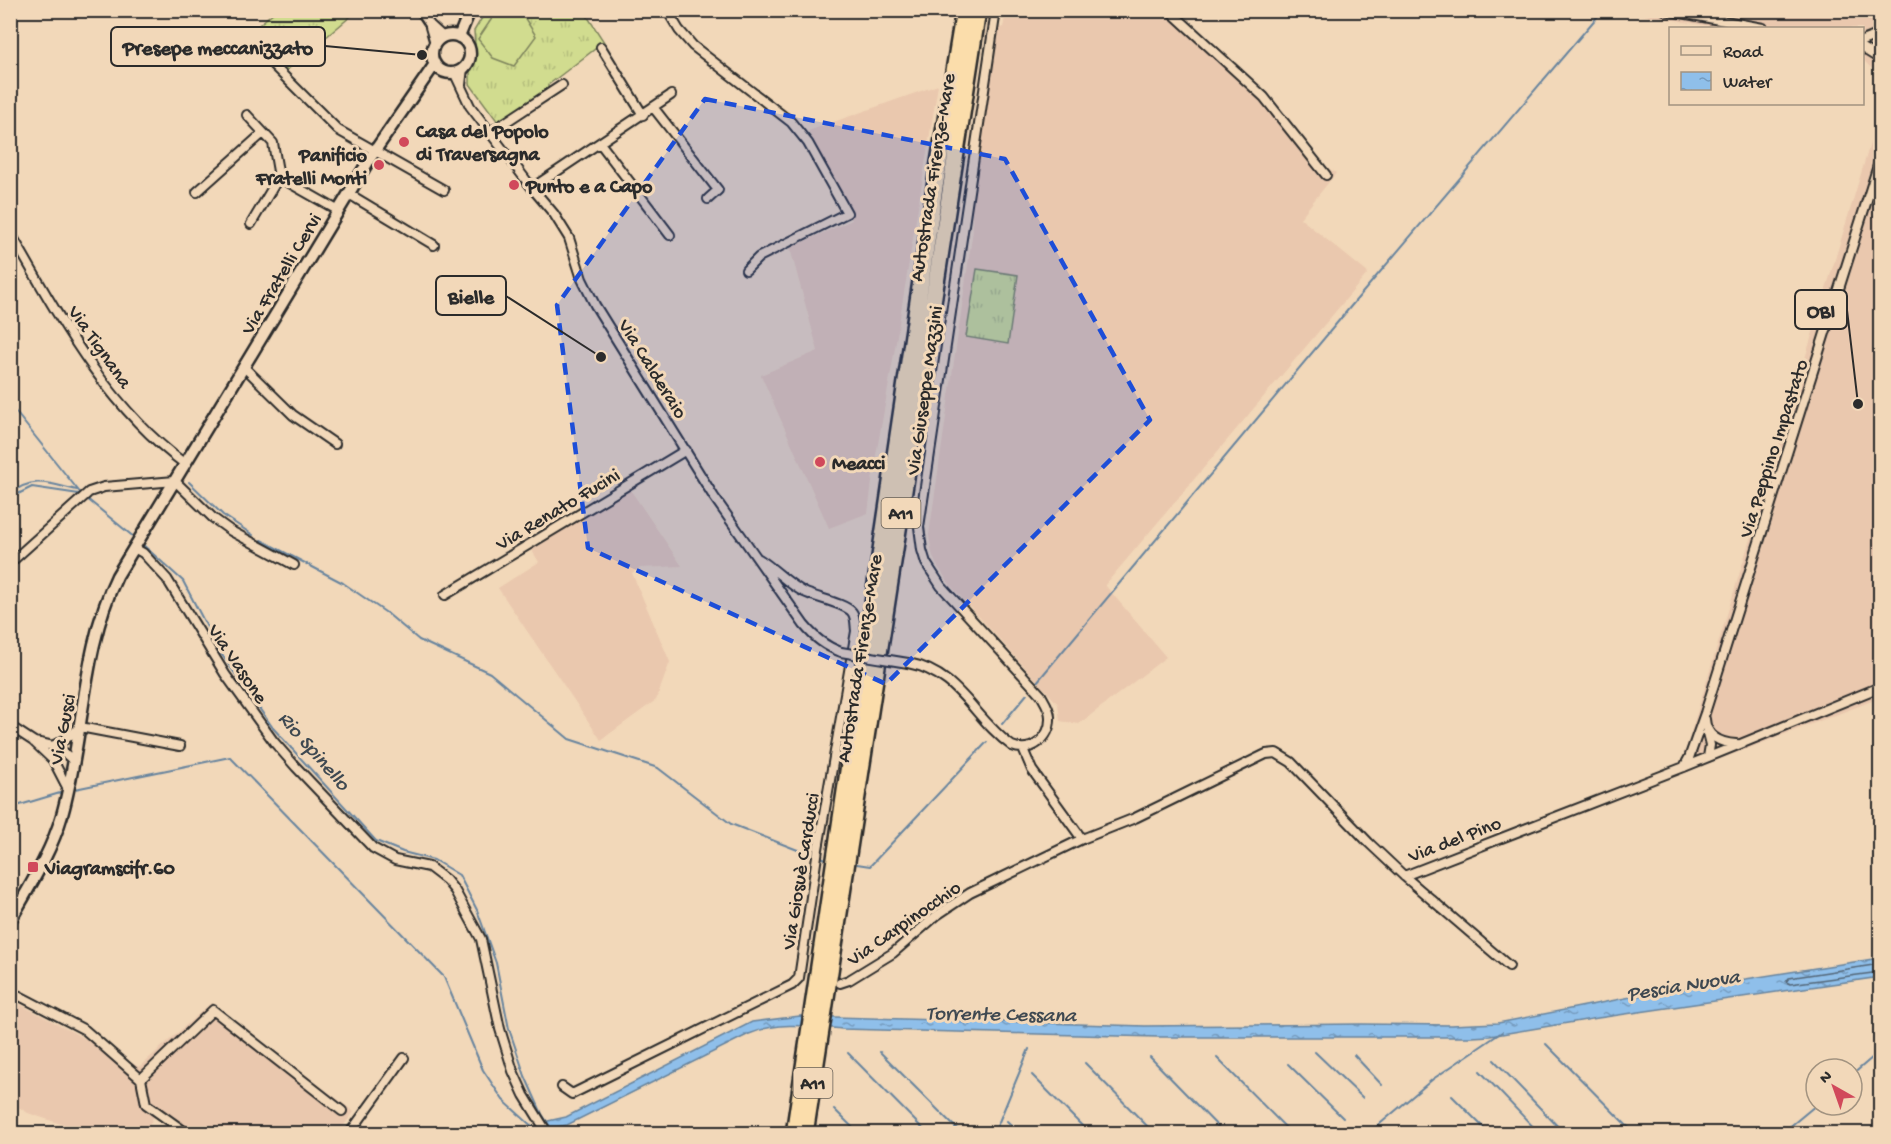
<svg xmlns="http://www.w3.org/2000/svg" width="1891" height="1144" font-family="'Gochi Hand',sans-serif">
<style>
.built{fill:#eac8ae}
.grass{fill:url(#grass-tufts);stroke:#7e845d;stroke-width:1.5}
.garden{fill:#d1dc8f;stroke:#7e845d;stroke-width:1.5}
.water{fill:url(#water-ripples);stroke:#67849e;stroke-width:1.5}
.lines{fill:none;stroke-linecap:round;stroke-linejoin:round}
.shore{stroke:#536677;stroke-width:1.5}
.stream{stroke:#67849e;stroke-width:2}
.street-casing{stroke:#2b2b2b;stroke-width:12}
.secondary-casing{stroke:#2b2b2b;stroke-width:15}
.highway-casing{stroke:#2b2b2b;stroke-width:20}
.street{stroke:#f2d8b9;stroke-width:8}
.secondary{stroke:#f2d8b9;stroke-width:10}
.highway{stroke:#fbddab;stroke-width:15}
.street-bridge-casing{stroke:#2b2b2b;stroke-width:12;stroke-linecap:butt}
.street-bridge{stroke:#f2d8b9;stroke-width:8}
.marked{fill:#1d4ed8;fill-opacity:0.2;stroke:#1d4ed8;stroke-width:4.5;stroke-dasharray:12 8;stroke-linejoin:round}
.poi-dot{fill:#d1495b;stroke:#f2d8b9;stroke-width:2}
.labels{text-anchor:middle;stroke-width:6;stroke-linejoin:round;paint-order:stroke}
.shield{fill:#f2d8b9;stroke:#675f56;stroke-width:1.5}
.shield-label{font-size:18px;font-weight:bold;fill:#2b2b2b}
.poi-label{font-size:20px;font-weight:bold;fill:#2b2b2b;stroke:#f2d8b9;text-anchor:start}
.street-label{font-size:20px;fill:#2b2b2b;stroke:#f2d8b9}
.water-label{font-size:21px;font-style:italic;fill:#3f4951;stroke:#f2d8b9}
.leader{fill:none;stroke:#2b2b2b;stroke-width:2}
.callout-dot{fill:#2b2b2b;stroke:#f2d8b9;stroke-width:2}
.callout{fill:#f2d8b9;stroke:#2b2b2b;stroke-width:2}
.callout-label{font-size:21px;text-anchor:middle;font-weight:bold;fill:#2b2b2b}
</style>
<defs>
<pattern id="grass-tufts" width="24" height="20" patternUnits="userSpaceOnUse" patternTransform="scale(1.5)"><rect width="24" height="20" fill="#d1dc8f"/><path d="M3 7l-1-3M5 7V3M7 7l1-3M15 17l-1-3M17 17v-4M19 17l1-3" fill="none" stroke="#b4bd7c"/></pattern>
<pattern id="water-ripples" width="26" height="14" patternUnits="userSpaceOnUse" patternTransform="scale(1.5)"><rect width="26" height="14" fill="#8fbfea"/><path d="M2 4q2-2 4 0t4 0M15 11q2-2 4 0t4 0" fill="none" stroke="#759bbe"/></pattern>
</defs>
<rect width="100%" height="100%" fill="#f2d8b9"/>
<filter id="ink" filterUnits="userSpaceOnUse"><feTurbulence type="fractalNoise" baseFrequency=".0167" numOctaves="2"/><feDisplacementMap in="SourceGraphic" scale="12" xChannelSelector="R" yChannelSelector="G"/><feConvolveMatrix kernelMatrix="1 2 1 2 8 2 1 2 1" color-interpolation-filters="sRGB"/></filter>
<g filter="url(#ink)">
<!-- built -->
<path class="built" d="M1006 11H1177L1265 96 1321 164 1336 173 1300 218 1368 273 1105 585 1166 657 1079 724 1060 721 1058 704 951 586 936 564 932 553 929 535 973 230 971 205 997 27 1003 28Z
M1621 11H1880V76L1863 60 1862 28H1720Z
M938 85 892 366 874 466 868 513 829 528 761 375 818 351 790 248 852 220 808 131Z
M1880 111V698L1678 775 1780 441Z
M629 488 682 566 640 568 632 573 670 662 656 700 601 740 498 588 539 562 531 549Z
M10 999 139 1067 211 1003 354 1112 338 1133H177L154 1116 145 1133H88L28 1113 11 1103Z"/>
<!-- grass -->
<path class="grass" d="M275 11V10L357 11 287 70 253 30Z
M486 11H584L604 42 548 85V90L498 122 470 84V72L476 59 474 31Z
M977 269 1018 275 1008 344 966 337Z"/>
<!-- garden -->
<path class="garden" d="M497 11 521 12 536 36 514 66 493 58 478 39Z"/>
<!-- water -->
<path class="water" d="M1880 958V977L1598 1018 1490 1036 1472 1037H1158L842 1029C810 1026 778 1021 749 1034L567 1125 550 1128 542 1133 532 1134 548 1121 566 1117 752 1022 800 1016 1145 1026 1361 1024 1451 1025 1498 1023 1631 997Z"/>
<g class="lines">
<!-- shore -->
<path class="shore" d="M1880 964 1789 978 1786 982 1790 984 1880 972"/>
<!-- stream -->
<path class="stream" d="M10 405 82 495
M189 482 223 515 253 535
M10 494C34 475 50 484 77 490
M10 498 32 487 79 494
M86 498 135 538
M261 540 343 583 388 614 419 640 490 673 569 739 658 768 731 824 813 856
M142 544 183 581 220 652 273 728 376 841 403 852 434 860 459 875 477 910 496 963 509 1029 525 1076 542 1114 549 1125
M1037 682 1352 305 1603 10
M1002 724 1027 694
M75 789 230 757 444 977 483 1070 503 1100 536 1130
M10 808 60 793
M821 857 826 859
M857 864 870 866 987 742
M1546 1044 1635 1134
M880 1052 962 1134
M1315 1052 1363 1098
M848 1053 928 1134
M1354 1055 1382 1085
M1150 1057 1225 1134
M1217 1058 1292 1134
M1494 1060 1565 1134
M1085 1063 1155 1134
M1288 1064 1343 1118
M1480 1071 1540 1134
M1032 1075 1090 1134
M1852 1075 1880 1051
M1452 1096 1490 1134
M834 1109 859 1134
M1007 1121 1020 1134
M994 1134 1029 1049
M1368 1134 1433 1079 1502 1032
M1781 1134 1816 1105"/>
<defs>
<path id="street" d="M420 10 430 25 443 37
M667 10 679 30 693 46 791 122 808 143 847 213 759 257 746 270
M1169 10 1264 97 1326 175
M1665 10 1763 28
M430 27 435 44
M1862 41 1880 34
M255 47 338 130 444 190
M601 47 643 115
M1862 48 1880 59
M454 72 470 106 532 188 554 214 569 238 582 279 595 305 714 497 804 625C815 638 825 646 841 652
M461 85 463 68
M653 107 718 190 708 199
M247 115 273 143 279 177 339 211
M489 133 562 85
M600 143 670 235
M532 188 671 95
M197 192 263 133
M349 194 434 245
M251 224 279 177
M10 232C59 317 105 405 185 464
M244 367 293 415 335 444
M134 548 143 553 167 579 225 674 274 742 296 767 373 848 395 860 429 867 446 880 455 891 481 939 500 1029 513 1071 524 1095 548 1134
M10 563 89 492 104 487 175 481 213 518 231 531 294 565
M445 595 686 450
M908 663C960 673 973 718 1012 746 1031 754 1051 738 1050 717 1050 709 1045 702 1041 695L941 586 926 563 922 550 919 527 996 10
M1705 719C1706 737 1721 743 1736 744
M10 726 33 741 53 760 68 789
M1707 733 1710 745 1708 757
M34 742C54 745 60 747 74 762
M54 745 66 739 80 727 180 746
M1023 749 1032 770 1082 839
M1684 767 1689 758 1705 713 1880 159
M1404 876 1684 767 1880 687
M840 983 849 980 893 953 937 915 970 893 1082 839 1135 818 1266 754 1276 753 1291 762 1369 843 1404 876 1509 966
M10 991 85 1030 141 1079 146 1104 188 1134
M141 1079 213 1010 342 1111
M562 1087 572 1094 792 985 799 978 818 849 856 631C855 625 856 617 852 612 844 603 816 598 804 592 788 584 775 569 759 559
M349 1134 404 1058"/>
<path id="secondary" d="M432 54a19 19 0 1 1 38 0a19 19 0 1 1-38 0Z
M459 37 470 10
M1880 38 1878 47 1880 58
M10 921C29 887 51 853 62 815 84 738 82 648 117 576L374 152 435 64"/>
<path id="highway" d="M794 1134 935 187 964 10
M805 1134 978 10"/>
</defs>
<!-- street casing -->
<use href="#street" class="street-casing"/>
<!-- secondary casing -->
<use href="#secondary" class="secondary-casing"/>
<!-- highway casing -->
<use href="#highway" class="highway-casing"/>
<!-- street -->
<use href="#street" class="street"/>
<!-- secondary -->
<use href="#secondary" class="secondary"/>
<!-- highway -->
<use href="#highway" class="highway"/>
<defs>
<path id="street-bridge" d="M841 652 908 663"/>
</defs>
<!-- street-bridge casing -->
<use href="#street-bridge" class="street-bridge-casing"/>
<!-- street-bridge -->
<use href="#street-bridge" class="street-bridge"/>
</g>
</g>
<!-- marked area -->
<path class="marked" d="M705 99 1005 159 1150 420 886 684 588 548 557 305Z"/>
<!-- markers -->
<g class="poi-dot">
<circle cx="404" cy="142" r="6"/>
<circle cx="379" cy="165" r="6"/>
<circle cx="514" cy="185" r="6"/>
<circle cx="820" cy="462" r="6"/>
<rect x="27" y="861" width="12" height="12" rx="3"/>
</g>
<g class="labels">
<!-- shield labels -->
<g class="shield">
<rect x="881.5" y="498" width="39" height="30" rx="4.5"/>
<rect x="793.5" y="1068" width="39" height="30" rx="4.5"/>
</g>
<g class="shield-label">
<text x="901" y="519">A11</text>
<text x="813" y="1089">A11</text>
</g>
<!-- poi labels -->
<g class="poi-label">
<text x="416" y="137">Casa del Popolo<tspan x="416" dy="23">di Traversagna</tspan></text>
<text x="367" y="161" text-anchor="end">Panificio<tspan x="367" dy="23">Fratelli Monti</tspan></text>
<text x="526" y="192">Punto e a Capo</text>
<text x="832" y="469">Meacci</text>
<text x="45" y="874">Viagramscifr.60</text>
</g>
<!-- street labels -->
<g class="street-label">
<text transform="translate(931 177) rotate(-81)" y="7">Autostrada Firenze-Mare</text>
<text transform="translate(280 273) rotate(-59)" y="7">Via Fratelli Cervi</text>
<text transform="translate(101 346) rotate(55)" y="7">Via Tignana</text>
<text transform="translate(654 368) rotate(58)" y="7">Via Calderaio</text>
<text transform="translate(923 390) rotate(-82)" y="7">Via Giuseppe Mazzini</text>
<text transform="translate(1772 448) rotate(-72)" y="7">Via Peppino Impastato</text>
<text transform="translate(557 508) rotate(-31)" y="7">Via Renato Fucini</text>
<text transform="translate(858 658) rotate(-81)" y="7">Autostrada Firenze-Mare</text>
<text transform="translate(239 663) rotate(56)" y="7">Via Vasone</text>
<text transform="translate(61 729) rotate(-79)" y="7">Via Gusci</text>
<text transform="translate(1454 838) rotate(-21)" y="7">Via del Pino</text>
<text transform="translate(799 871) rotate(-81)" y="7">Via Giosuè Carducci</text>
<text transform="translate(903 922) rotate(-35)" y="7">Via Carpinocchio</text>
</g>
<!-- water labels -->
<g class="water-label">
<text transform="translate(315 750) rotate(49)" y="7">Rio Spinello</text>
<text transform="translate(1683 984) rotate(-9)" y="7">Pescia Nuova</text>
<text transform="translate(1001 1013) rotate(1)" y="7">Torrente Cessana</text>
</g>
</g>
<!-- callouts -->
<path class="leader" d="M422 55L325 46M601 357L506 296M1858 404L1847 310"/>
<g class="callout-dot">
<circle cx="422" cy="55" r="6"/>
<circle cx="601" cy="357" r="6"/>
<circle cx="1858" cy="404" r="6"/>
</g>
<g class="callout">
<rect x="111" y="27" width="214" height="39" rx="6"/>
<rect x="436" y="276" width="70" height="39" rx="6"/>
<rect x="1795" y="290" width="52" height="39" rx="6"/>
</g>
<g class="callout-label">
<text x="218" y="54">Presepe meccanizzato</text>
<text x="471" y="303">Bielle</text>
<text x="1821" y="317">OBI</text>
</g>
<!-- margin -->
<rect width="1891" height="1144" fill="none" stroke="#f2d8b9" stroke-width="36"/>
<rect x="18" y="18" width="1855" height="1108" fill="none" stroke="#2b2b2b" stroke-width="2" filter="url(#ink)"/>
<!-- legend -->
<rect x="1669" y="27" width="195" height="78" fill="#f2d8b9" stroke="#a29380" stroke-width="1.5"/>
<rect x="1681" y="46" width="30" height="9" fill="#f2d8b9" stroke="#a29380" stroke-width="1.5"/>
<text x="1723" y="57" font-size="18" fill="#2b2b2b">Road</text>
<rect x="1681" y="72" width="30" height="18" fill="url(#water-ripples)" stroke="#a29380" stroke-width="1.5"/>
<text x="1723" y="87" font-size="18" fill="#2b2b2b">Water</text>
<!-- north arrow -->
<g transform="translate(1834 1087) rotate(320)"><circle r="28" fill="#f2d8b9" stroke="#a29380" stroke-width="1.5"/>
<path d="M0-4.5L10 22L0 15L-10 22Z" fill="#d1495b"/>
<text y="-9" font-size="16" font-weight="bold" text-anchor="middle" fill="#2b2b2b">N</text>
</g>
</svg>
